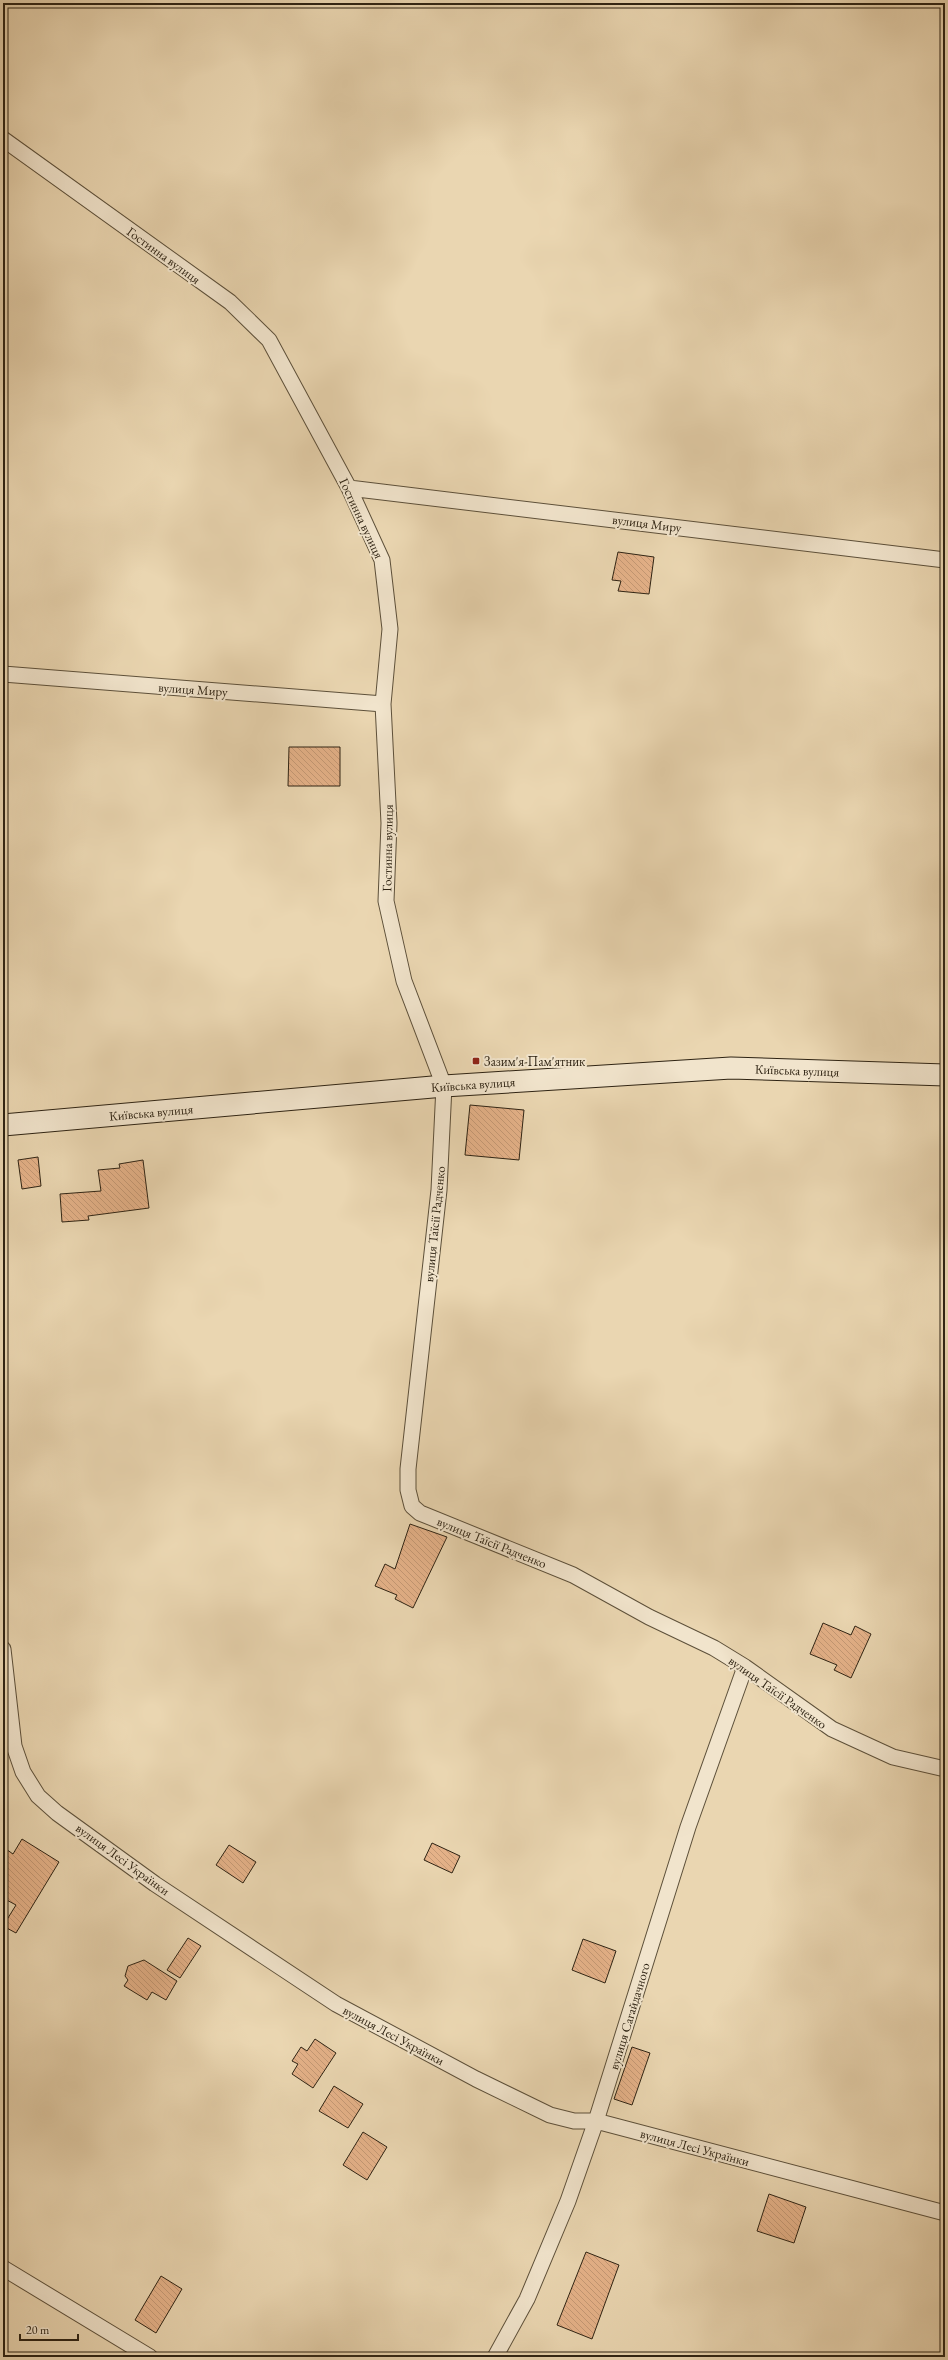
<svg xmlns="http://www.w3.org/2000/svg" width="948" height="2360" font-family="'EB Garamond',serif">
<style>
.building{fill:url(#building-back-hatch);stroke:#2e2313}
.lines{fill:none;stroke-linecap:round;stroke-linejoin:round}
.lane-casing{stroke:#5d503a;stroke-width:9}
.street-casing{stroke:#5d503a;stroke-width:17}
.secondary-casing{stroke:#2e2313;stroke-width:23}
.lane{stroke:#f1e4cc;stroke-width:7}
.street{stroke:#f1e4cc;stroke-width:15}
.secondary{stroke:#f1e4cc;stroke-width:21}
.poi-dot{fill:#8f2418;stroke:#f1e4cc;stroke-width:1.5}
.labels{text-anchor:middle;stroke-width:4;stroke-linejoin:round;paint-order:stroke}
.street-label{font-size:13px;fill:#2e2313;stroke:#f1e4cc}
.poi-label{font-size:13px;fill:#2e2313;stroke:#f1e4cc;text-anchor:start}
</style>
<defs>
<pattern id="building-back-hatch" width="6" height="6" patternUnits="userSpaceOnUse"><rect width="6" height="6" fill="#e5b289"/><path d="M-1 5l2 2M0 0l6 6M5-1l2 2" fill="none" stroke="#c59975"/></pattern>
</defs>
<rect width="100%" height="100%" fill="#ead6b1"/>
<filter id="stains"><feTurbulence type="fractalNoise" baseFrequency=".005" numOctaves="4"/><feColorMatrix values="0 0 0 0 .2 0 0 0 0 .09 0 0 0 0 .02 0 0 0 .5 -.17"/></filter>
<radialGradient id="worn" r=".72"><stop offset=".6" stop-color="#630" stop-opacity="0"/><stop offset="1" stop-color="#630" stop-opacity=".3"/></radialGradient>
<!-- building -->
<path class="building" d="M618 552 654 557 649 594 618 591 621 581 612 580Z
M289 747H340V786H288Z
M470 1105 524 1110 519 1160 465 1155Z
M38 1157 41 1186 22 1189 18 1160Z
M143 1160 149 1208 88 1216 89 1220 62 1222 60 1194 101 1191 98 1170 120 1168 119 1164Z
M410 1524 447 1537 413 1608 395 1599 397 1595 375 1586 385 1564 395 1569Z
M823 1623 851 1635 855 1626 871 1634 851 1678 834 1670 837 1665 810 1654Z
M22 1839 59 1862 16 1933 3 1926 16 1905 3 1898V1847L13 1854Z
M432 1843 460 1856 452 1873 424 1860Z
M229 1845 256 1862 243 1883 216 1865Z
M188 1938 201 1946 180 1978 167 1970Z
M583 1939 616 1951 605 1983 572 1970Z
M144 1960 177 1981 166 2000 152 1992 147 2000 124 1986 128 1980 125 1976 128 1966Z
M315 2039 336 2053 313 2088 292 2074 298 2064 292 2061 301 2047 307 2051Z
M632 2047 650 2053 632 2105 614 2099Z
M334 2086 363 2104 348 2128 319 2111Z
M363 2132 387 2147 367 2180 343 2165Z
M769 2194 806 2207 794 2243 757 2231Z
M586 2252 619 2265 592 2339 557 2325Z
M161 2276 182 2289 156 2333 135 2320Z"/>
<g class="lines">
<defs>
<path id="lane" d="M3 1738 13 1734"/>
<path id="street" d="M3 139 230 302 269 340 349 488 382 560 390 629 383 704 389 823 386 901 404 981 444 1086 439 1190 408 1469V1490L412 1506 420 1513 573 1575 649 1617 714 1648 745 1667 832 1729 893 1757 945 1769
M349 488 945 560
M3 674 383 704
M3 1649 14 1746 23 1772 38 1796 57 1813 155 1884 336 2004 476 2079 550 2115 574 2121H596L945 2213
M3 2268 150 2357
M495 2357 527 2299 568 2201 596 2121 688 1827 745 1667"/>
<path id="secondary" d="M3 1125 444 1086 731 1068 945 1075"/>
</defs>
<!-- lane casing -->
<use href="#lane" class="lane-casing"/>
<!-- street casing -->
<use href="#street" class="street-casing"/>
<!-- secondary casing -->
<use href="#secondary" class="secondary-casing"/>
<!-- lane -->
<use href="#lane" class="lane"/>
<!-- street -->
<use href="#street" class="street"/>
<!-- secondary -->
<use href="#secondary" class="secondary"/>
</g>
<!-- markers -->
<rect class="poi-dot" x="472" y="1057" width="8" height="8" rx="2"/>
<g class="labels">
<!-- street labels -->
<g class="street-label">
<text transform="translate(164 255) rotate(36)" y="5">Гостинна вулиця</text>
<text transform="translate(362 518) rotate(65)" y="5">Гостинна вулиця</text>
<text transform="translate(647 523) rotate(7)" y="5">вулиця Миру</text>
<text transform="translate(193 689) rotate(4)" y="5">вулиця Миру</text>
<text transform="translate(387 848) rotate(-89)" y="5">Гостинна вулиця</text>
<text transform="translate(797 1070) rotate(2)" y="5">Київська вулиця</text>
<text transform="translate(473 1084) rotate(-4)" y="5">Київська вулиця</text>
<text transform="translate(151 1112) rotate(-5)" y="5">Київська вулиця</text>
<text transform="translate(434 1224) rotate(-84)" y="5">вулиця Таїсії Радченко</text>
<text transform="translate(492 1542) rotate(22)" y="5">вулиця Таїсії Радченко</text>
<text transform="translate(778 1692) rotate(35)" y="5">вулиця Таїсії Радченко</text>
<text transform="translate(123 1859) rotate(36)" y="5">вулиця Лесі Українки</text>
<text transform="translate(629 2016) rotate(-73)" y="5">вулиця Сагайдачного</text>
<text transform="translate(394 2035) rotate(28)" y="5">вулиця Лесі Українки</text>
<text transform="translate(695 2147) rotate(15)" y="5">вулиця Лесі Українки</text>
</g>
<!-- poi labels -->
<g class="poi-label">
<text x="484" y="1066">Зазим'я-Пам'ятник</text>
</g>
</g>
<!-- margin -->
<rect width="948" height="2360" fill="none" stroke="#ead6b1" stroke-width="16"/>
<rect x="4" y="4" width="940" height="2352" fill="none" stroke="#2e2313" stroke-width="2"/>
<rect x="8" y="8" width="932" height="2344" fill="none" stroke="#2e2313"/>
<!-- scale -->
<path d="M20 2334v6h58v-6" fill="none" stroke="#2e2313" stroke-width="2"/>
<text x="26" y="2334" font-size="12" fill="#2e2313" stroke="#f1e4cc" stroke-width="3" paint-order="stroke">20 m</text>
<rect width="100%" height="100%" filter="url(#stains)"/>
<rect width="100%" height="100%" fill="url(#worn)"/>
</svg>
